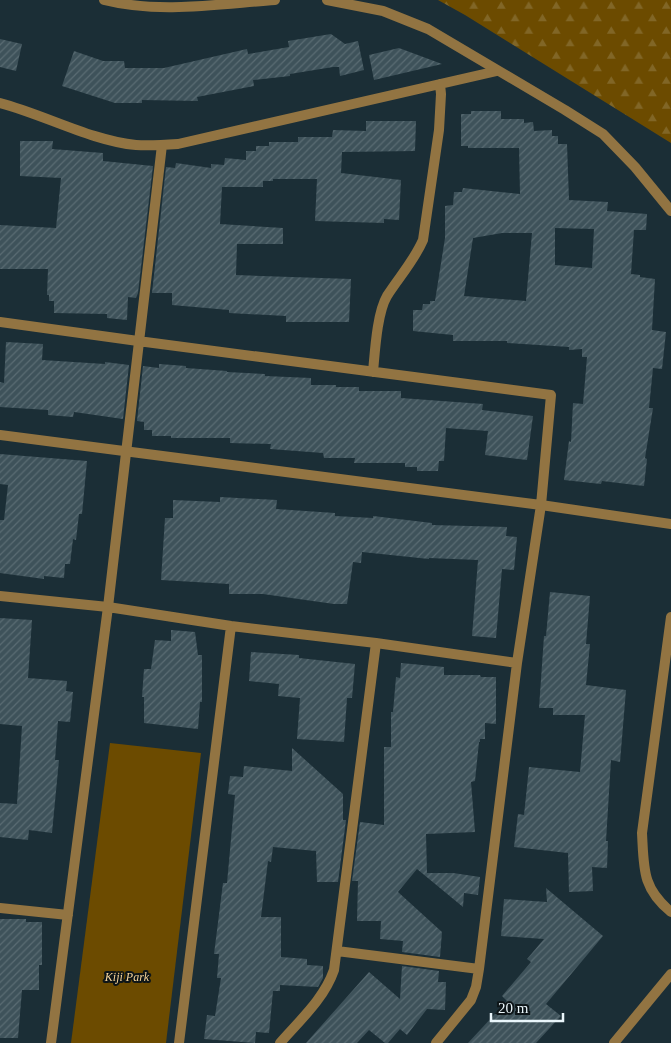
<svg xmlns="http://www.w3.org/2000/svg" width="671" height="1043" font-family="Georgia,serif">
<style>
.forest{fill:url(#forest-firs)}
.park{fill:#6c4b00}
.building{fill:url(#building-hatch);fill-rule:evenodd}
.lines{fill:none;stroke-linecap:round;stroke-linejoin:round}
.minor{stroke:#927442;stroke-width:10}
.tertiary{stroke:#927442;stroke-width:10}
.labels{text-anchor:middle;stroke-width:4;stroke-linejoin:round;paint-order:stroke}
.park-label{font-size:12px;font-style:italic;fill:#f7d499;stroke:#0d1518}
</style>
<defs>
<pattern id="forest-firs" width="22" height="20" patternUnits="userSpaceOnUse" patternTransform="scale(1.25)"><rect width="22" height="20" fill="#6c4b00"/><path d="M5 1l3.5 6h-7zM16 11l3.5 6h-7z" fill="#816626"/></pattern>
<pattern id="building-hatch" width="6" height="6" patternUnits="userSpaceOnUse" patternTransform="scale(1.25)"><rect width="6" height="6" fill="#3e525a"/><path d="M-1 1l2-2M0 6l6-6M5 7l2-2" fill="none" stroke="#5a6c73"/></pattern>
</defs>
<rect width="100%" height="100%" fill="#1b2e36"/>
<!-- forest -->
<path class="forest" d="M438 0H671V143L465 15Z"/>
<!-- park -->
<path class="park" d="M110 743 201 753 166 1043H71Z"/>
<!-- building -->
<path class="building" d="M331 34 345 44 358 41 364 70 340 76 339 67H333L290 74V76L253 80 254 86 197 97 198 101 142 100V103H115L62 86 74 51 103 61H124L125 68H164L247 49 248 54 289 47 288 41Z
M0 39 22 44 16 71 0 67Z
M399 48 442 64 374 80 369 55Z
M471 111H501V119H524V123L533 122 534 131 552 130V136H558V144H567L569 200 608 202 607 211 647 214 646 230H634L631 274 640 275V277L655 279 652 330 666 332 662 369 653 368 649 408H653L645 458 647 459 644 486 602 481 601 484 564 480 569 441 571 442 573 403 583 404 587 357H582V349L569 350V347L507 343V341H453V335L413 331V310H422L423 304H430V301H435L445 238V206L453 205 454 192H462L463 188 520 194 519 148H468V146H461V114H471ZM555 228 594 229 592 268 555 265ZM502 233H532L526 301 464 296 473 238Z
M366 121H416L415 151 342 152 341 173 401 180 399 220 384 219V223L315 221 317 179H273V181H263V187H222L220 224 283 228V244H237L236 275 351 279 349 322H286V316L229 313V310L172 305V293H152L166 167 175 168 176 163 211 168V164L224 165 225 158 246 160V151H256V146H269V142H298V137H332L333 130 366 131Z
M20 141H53L52 149 103 153V161L153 166 138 293 136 298 128 297 127 320 107 318V314L54 313V301H49V295H47L48 269H0V225L56 228 61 178 20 176Z
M6 342 43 344 42 360 105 364V362L129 365 123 419 74 412 73 417 48 415V410L0 407V382L4 383Z
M159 364 186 366V368L227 371V372L265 374V376L311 378V385H336V387H359V391H401V398L483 404 482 410 533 416 527 460 485 455 488 431 446 428 444 461H439L438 471H417V467H405V463H354L355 458H324L323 453 270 449 271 444 230 443V438H171V436H152V430H144V422L137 421 143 366 159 368Z
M0 454 87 461 82 514H79L76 540 73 539 70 564H65L64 578 44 576V579L0 573V520H4L8 485 0 484Z
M220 497 277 500 276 509 335 513V516L373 518V516L432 523V525L507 527 506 536 517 537 514 570 502 569 496 638 472 636 478 560 429 558V559L362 552 361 563 353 562 347 604H334L263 594H229V584L161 580 165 518H173V500L220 502Z
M550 592 590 596 586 644H590L586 685 626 690 620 762 611 760 606 841H608L607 868 592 867 593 891 569 892 568 853 514 847 518 814 524 815 529 767 580 772 585 715H553V708H539L544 636H546Z
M0 618 32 620 28 678 67 681 66 691 73 692 70 722 58 721 55 760H59L52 833 29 830 28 840 0 837V803L17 804 22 726 0 724Z
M171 630 195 632 198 655H202V702H200L198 729 144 723V697H142L144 669H151L155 640 171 641Z
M251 652 299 655V658L355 664 352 698H347L344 742 297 739 300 698 278 696 279 684 249 681Z
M401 663 444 667V675H480L481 677H496V724L485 723V739H480V742H479L475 781 471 782 475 832 426 834 427 873H453L480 877 478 895 464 893 463 907 417 869 398 892 442 932 440 957 402 952 403 941 380 939 381 921H357L358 881H352L360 822 384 825V747H391V712H393L396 677 400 678Z
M292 748 343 794V820H346L338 882H317L316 851 273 847 271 862 268 861 261 917H281V957L307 959V965L323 966V978L318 987 280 985V991H273L269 1033 256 1032 255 1043 204 1039 207 1015 215 1016 221 978H217L219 954H214L223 883H227L235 795 228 794 230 776 243 777 244 766 292 771Z
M546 888 603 936 546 1004 561 1016 536 1043H468L507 1001 502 996 531 962 527 959 544 939 501 936 504 899 547 902Z
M0 919H26V922H42V965H39V990H22L18 1038H0Z
M402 966 439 971 438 982H446L445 1010 427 1009 407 1035 400 1029 388 1043H385L369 1030 357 1043H306L369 972 400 999Z"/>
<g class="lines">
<!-- minor -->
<path class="minor" d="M0 103C43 114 92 141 136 145 149 146 164 145 178 144L497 71
M0 322 138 341 551 395 541 505 517 663 479 969 476 987 471 1000 436 1043
M373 372C375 351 377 313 387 296 399 277 414 261 423 240L439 130 441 94 440 84
M0 435 541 505 671 524
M0 596 108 607 231 626 376 643 517 663
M0 908 68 915
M337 951 479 969
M51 1043 108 607 162 145
M179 1043 231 626
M280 1043C300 1020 324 999 334 970L376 643"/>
<!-- tertiary -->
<path class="tertiary" d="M104 0C159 14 219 4 275 0
M327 0 383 11 428 29 565 110 603 134 635 167 671 211
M671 617 642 833C644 869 642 888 671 912
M614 1043 671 974"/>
</g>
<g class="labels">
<!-- park labels -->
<g class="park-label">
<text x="127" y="981">Kiji Park</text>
</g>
</g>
<!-- scale -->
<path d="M491 1013v8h72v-8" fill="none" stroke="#eaf6fb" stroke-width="2.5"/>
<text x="498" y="1013" font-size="15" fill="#eaf6fb" stroke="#0d1518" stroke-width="4" paint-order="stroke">20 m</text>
</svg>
